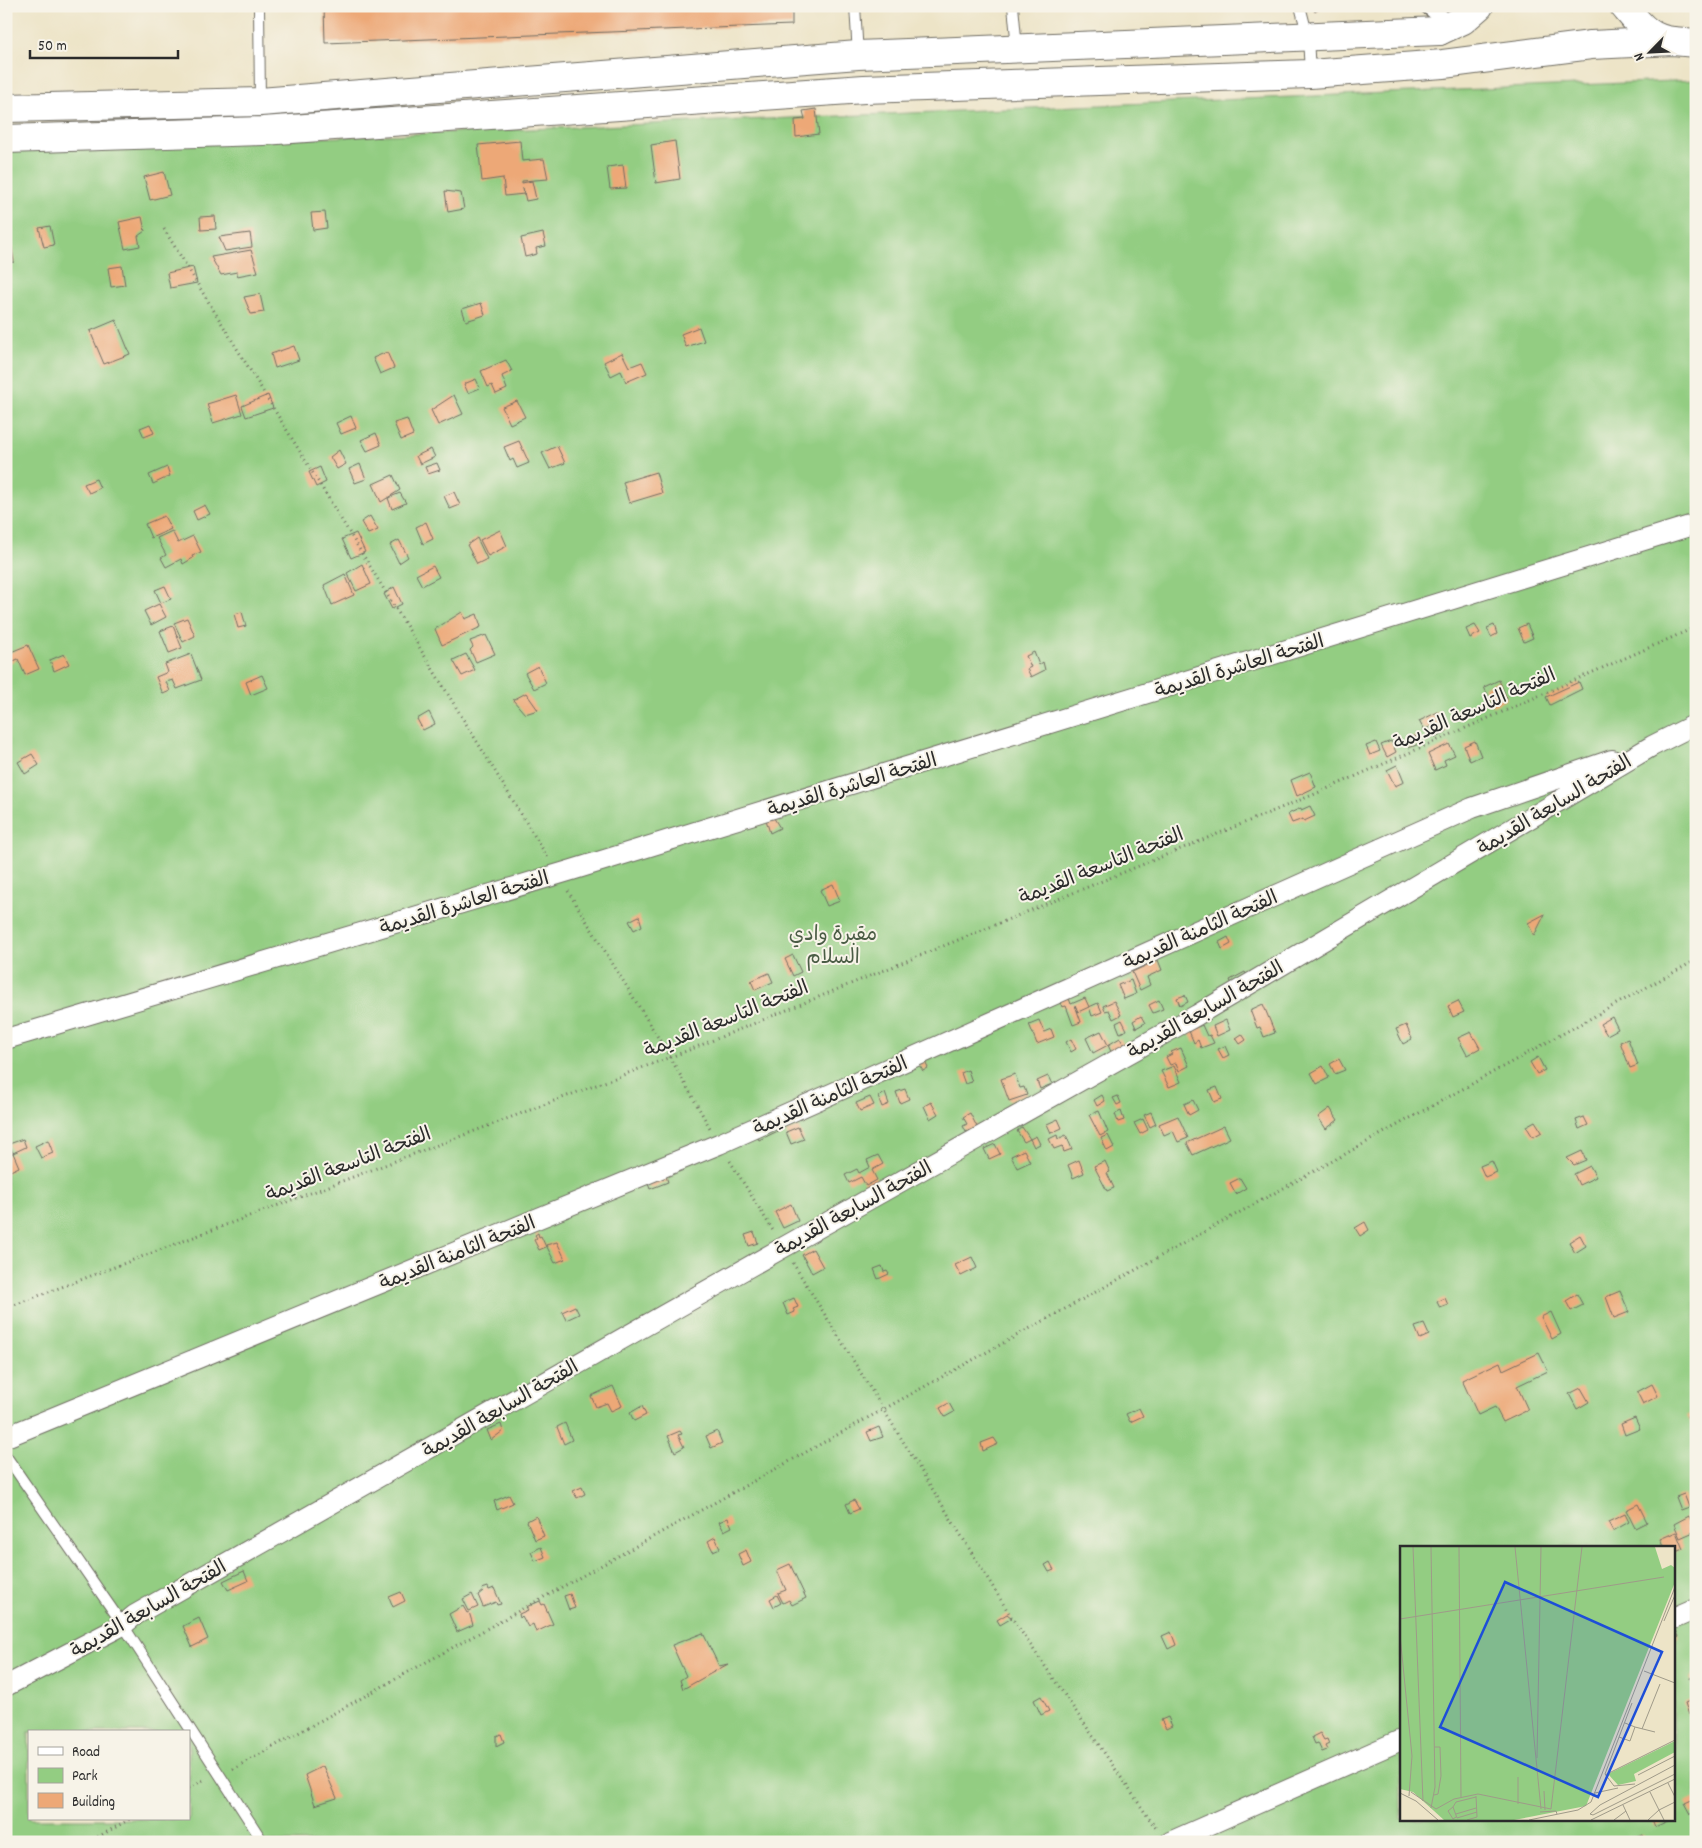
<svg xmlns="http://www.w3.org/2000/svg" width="1702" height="1848" font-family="Dekko,'Playpen Sans Arabic',sans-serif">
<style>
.green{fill:#93cd82;stroke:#5f7c56;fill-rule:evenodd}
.building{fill:#eda877}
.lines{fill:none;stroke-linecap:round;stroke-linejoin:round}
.service-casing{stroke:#6f6c62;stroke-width:12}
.pedestrian-casing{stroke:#6f6c62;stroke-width:18}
.minor-casing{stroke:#6f6c62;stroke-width:22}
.secondary-casing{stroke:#6f6c62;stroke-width:30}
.trunk-casing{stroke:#6f6c62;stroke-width:30}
.path{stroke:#6f6c62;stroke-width:3;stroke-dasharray:1 4;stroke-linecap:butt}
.service{stroke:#fff;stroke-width:10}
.pedestrian{stroke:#fff;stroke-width:15}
.minor{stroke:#fff;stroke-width:20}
.secondary{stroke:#fff;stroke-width:28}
.trunk{stroke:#fff;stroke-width:28}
.labels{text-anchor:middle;stroke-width:4;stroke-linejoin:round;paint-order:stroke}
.street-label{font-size:20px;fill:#2b2b2b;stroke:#f7f3e8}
.park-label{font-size:20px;fill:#4a5c45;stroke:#f7f3e8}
.inset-road{fill:none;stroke:#9f9a89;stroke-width:1}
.view{fill:#1d4ed8;fill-opacity:0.15;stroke:#1d4ed8;stroke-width:2.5}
.inset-edge{fill:none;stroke:#2b2b2b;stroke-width:2.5}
</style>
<rect width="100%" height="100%" fill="#f7f3e8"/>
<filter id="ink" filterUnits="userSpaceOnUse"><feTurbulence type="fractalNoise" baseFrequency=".02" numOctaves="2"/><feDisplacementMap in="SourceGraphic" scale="10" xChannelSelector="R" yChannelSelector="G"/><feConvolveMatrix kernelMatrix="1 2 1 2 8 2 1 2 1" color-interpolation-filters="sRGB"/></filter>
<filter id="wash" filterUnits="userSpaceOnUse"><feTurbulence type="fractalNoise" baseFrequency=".0096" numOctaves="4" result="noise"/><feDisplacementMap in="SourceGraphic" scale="20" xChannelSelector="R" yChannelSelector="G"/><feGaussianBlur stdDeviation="1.12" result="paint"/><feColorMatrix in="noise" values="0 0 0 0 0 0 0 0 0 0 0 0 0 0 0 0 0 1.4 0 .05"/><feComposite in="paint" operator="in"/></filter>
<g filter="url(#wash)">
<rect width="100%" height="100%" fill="#ede4c7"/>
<!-- green -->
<path class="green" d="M1696 80V1842H6V151ZM1401 1547H1673V1819H1401ZM29 1732H189V1819H29Z"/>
<g id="blocks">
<!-- building -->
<path class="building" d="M324 6H792V25L325 43Z
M1312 6H1320V8L1315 12Z
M816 109 819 134 796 137 795 120 805 119 803 111Z
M520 141 522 161 544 159 548 179 522 181V183L532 181 536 199 526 201 523 188 524 194 505 196 503 178 482 181 478 145Z
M675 141 680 179 656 183 651 145Z
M623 165 626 188 610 189 607 167Z
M164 172 170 195 150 200 144 177Z
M445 191 461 193 464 209 448 212Z
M325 212 327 228 313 230 311 213Z
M215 216 216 229 201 230 200 217Z
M142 217 145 231 138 236 140 246 125 249 119 222Z
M50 226 54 245 44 247 39 228Z
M250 233 252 247 225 251 219 237Z
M543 233 546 246 536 248 537 254 525 257 521 238Z
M6 243H11L14 262 6 264Z
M251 250 258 272 237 276V272L221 275 211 257Z
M122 266 125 285 111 287 108 268Z
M193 267 197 283 170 288 167 273Z
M260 294 264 312 251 314 244 297Z
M481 303 485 315 466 321 462 309Z
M116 320 130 354 104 364 90 331Z
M699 327 704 341 686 347 681 334Z
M294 346 299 360 275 368 271 354Z
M387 352 394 368 380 374 373 358Z
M622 353 629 367 642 362 647 373 626 382 621 371 611 376 604 362Z
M506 360 512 371 502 376 507 389 496 394 492 385 488 387 481 371Z
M476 379 480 388 468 393 464 384Z
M236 395 242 414 213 423 207 404Z
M268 395 273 408 246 417 242 406Z
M454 395 463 414 438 425 431 410Z
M517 401 525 417 510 424 502 407Z
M351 416 356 428 341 434 336 423Z
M407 419 413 435 401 440 394 423Z
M150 424 154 433 144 437 140 428Z
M376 433 381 445 367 451 361 440Z
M519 441 529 463 517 468 513 459 510 461 504 447Z
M557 446 565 463 550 469 542 453Z
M431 449 435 457 420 464 416 456Z
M339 450 346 464 337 469 330 457Z
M437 463 440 470 428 474 425 467Z
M360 464 366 479 355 483 349 469Z
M167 467 170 476 153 484 149 475Z
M320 467 326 482 316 487 309 472Z
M656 472 662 493 629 503 623 482Z
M393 475 400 490 381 502 373 484Z
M96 479 100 488 89 493 84 484Z
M454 492 460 505 450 509 444 496Z
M400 493 406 503 392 509 388 498Z
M205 505 210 514 197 520 193 511Z
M164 516 171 529 151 538 145 524Z
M370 516 378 530 368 534 361 522Z
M426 522 433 539 423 544 416 527Z
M500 530 507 546 488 556 480 540Z
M172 531 178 543 193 536 201 552 192 556 193 558 183 564 181 559 166 567 161 558 166 555 157 538Z
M356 533 365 552 351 558 342 539Z
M477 538 487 559 477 564 467 545Z
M399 540 408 557 399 563 390 545Z
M362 564 371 584 356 591 347 573Z
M433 566 439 577 422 586 416 575Z
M345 574 354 595 332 605 324 585Z
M165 586 171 599 161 603 155 590Z
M394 587 402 604 392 609 384 594Z
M159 604 166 617 151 625 144 611Z
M242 612 246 626 238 628 234 614Z
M462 612 465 619 477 614 481 627 442 645 435 629Z
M187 618 195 636 183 642 174 623Z
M1527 624 1533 638 1524 642 1518 628Z
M1475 625 1480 633 1470 638 1466 629Z
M1494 625 1497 634 1491 637 1487 628Z
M173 626 182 648 169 653 160 631Z
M486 635 495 654 476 662 470 650 473 647 470 641Z
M28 645 39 669 25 675 18 659 9 663 6 654Z
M1034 652 1039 665 1043 662 1045 670 1031 677 1027 669 1031 667 1026 656Z
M64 654 69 664 54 671 50 660Z
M191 654 201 680 177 689 173 680 166 682 170 691 163 694 156 677 168 672 165 664Z
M466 654 475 670 462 676 453 660Z
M538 666 546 683 534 689 525 673Z
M262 675 268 688 251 695 246 682Z
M1499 680 1507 699 1493 706 1484 687Z
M1579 682 1582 689 1550 705 1546 697Z
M526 693 538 710 525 714 513 700Z
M429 712 435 724 423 730 417 719Z
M1438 712 1447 731 1435 737 1432 729 1438 726 1436 724 1424 730 1419 721Z
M1415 736 1419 744 1409 748 1406 740Z
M1391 741 1396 752 1387 757 1381 745Z
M1475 741 1481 756 1470 761 1464 746Z
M1376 742 1380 751 1370 755 1366 746Z
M1449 744 1455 755 1444 760 1446 765 1435 770 1428 754Z
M32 754 39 765 25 774 18 762Z
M1397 765 1404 782 1395 786 1387 770Z
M1310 772 1316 787 1297 796 1291 780Z
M1310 806 1315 816 1304 821 1303 819 1292 823 1288 814 1301 808V810Z
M769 810 780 828 770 833 764 813Z
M833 884 840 901 827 906 820 890Z
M1545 914 1534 936 1528 923Z
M639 916 642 926 634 930 629 921Z
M1228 937 1231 944 1222 949 1219 942Z
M793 955 801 972 793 976 785 959Z
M1158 960 1162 970 1147 977 1150 985 1140 990 1132 972Z
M1245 972 1251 984 1236 993 1230 980Z
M769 973 773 982 755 990 751 981Z
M1131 980 1136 994 1124 999 1118 985Z
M1067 993 1071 1004 1085 998 1089 1007 1078 1012 1075 1005 1081 1022 1073 1025 1066 1006 1062 1007 1058 997Z
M1185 995 1188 1002 1180 1006 1177 998Z
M1159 1000 1163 1009 1153 1013 1149 1005Z
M1114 1001 1121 1015 1113 1019 1109 1010 1105 1011 1103 1006Z
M1458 1001 1464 1012 1453 1017 1448 1006Z
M1098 1003 1102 1012 1092 1016 1089 1007Z
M1263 1004 1275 1033 1264 1037 1260 1027 1257 1028 1250 1010Z
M1141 1016 1145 1023 1136 1028 1133 1021Z
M1612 1017 1618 1029 1607 1035 1600 1024Z
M1039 1020 1044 1032 1051 1029 1054 1037 1037 1044 1029 1024Z
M1122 1020 1127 1030 1120 1033 1116 1023Z
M1226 1020 1230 1030 1217 1036 1213 1026Z
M1202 1025 1207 1036 1210 1035 1214 1043 1201 1048 1198 1040 1194 1043 1189 1031Z
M1406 1025 1412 1039 1403 1044 1396 1029Z
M1101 1031 1108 1045 1093 1053 1086 1038Z
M1471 1032 1480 1048 1467 1055 1458 1038Z
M1242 1034 1246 1040 1240 1044 1236 1038Z
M1120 1038 1125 1047 1112 1054 1108 1045Z
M1071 1039 1076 1049 1071 1052 1066 1042Z
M1628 1039 1638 1065 1630 1068 1620 1042Z
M1225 1046 1229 1055 1223 1058 1218 1049Z
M1181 1048 1189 1066 1179 1071 1176 1063 1170 1065 1166 1057 1172 1054 1171 1052Z
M1538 1057 1545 1070 1537 1074 1530 1062Z
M1339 1059 1345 1070 1335 1074 1330 1064Z
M924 1060 928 1068 923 1071 918 1063Z
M1174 1066 1181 1082 1169 1087 1161 1071Z
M1323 1066 1329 1078 1317 1084 1311 1073Z
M968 1070 972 1082 965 1084 961 1073Z
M1015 1074 1020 1088 1024 1087 1027 1095 1009 1101 1001 1079Z
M1048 1076 1052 1084 1040 1089 1037 1081Z
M1217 1087 1222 1099 1214 1102 1209 1090Z
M905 1089 909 1099 900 1103 896 1092Z
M885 1093 889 1104 882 1107 878 1097Z
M1102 1095 1105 1101 1097 1106 1094 1100Z
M1118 1096 1121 1103 1117 1105 1113 1098Z
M870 1097 874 1105 860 1111 856 1103Z
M1193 1100 1198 1110 1189 1115 1184 1104Z
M931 1102 938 1114 930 1119 924 1106Z
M1330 1108 1338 1120 1326 1129 1318 1117Z
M1099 1111 1108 1132 1100 1136 1089 1115Z
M1121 1111 1124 1120 1118 1122 1115 1114Z
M1151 1112 1156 1124 1150 1127 1144 1115Z
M970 1113 977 1127 966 1132 963 1126 967 1124 963 1117Z
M1178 1116 1188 1138 1178 1142 1173 1131 1164 1135 1159 1124Z
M1584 1117 1588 1125 1579 1129 1576 1120Z
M1058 1119 1062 1128 1051 1133 1047 1124Z
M1143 1119 1148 1130 1140 1134 1134 1123Z
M1535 1121 1542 1132 1533 1137 1526 1126Z
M775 1125 778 1131 759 1140 756 1134Z
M1224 1126 1230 1138 1193 1155 1187 1143Z
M798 1127 804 1139 791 1144 786 1132Z
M1022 1127 1030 1139 1036 1136 1040 1144 1034 1147 1030 1139 1024 1142 1017 1131Z
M1057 1135 1058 1139 1066 1135 1072 1149 1064 1152 1062 1146 1054 1149 1049 1139Z
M1108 1135 1114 1147 1107 1151 1101 1138Z
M23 1139 26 1147 13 1153 19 1167 6 1173V1156L13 1153 9 1144Z
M48 1140 53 1153 41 1158 35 1146Z
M995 1144 1000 1154 989 1159 984 1149Z
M1024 1150 1030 1162 1017 1168 1011 1156Z
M1582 1151 1586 1160 1574 1165 1567 1158Z
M878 1155 883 1164 872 1170 877 1180 866 1186 861 1177 849 1183 845 1175 857 1169 859 1173 870 1167 867 1160Z
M1079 1160 1084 1173 1073 1178 1068 1165Z
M1105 1161 1110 1172 1107 1173 1114 1188 1107 1191 1094 1166Z
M1492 1161 1497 1172 1485 1177 1480 1166Z
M1590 1166 1596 1177 1579 1185 1574 1174Z
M663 1168 668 1182 650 1189 645 1176Z
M1240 1178 1246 1188 1236 1194 1230 1183Z
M791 1204 798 1221 783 1228 775 1212Z
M1365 1222 1369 1230 1360 1236 1355 1228Z
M754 1232 758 1243 749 1246 745 1235Z
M538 1233 539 1237 541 1236 546 1247 539 1250 534 1240 537 1238 535 1235Z
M1580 1235 1586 1246 1575 1253 1569 1242Z
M557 1242 565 1259 555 1263 546 1245Z
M813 1249 823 1267 812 1273 802 1255Z
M972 1257 977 1268 961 1276 955 1265Z
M882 1266 884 1272 887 1271 889 1274 878 1279 874 1269Z
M1620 1291 1629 1312 1614 1318 1606 1297Z
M1577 1294 1583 1305 1571 1311 1566 1301Z
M794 1298 798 1307 793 1309 795 1312 788 1315 783 1303Z
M1445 1298 1448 1305 1440 1308 1437 1302Z
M575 1306 579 1314 566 1320 562 1312Z
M1551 1312 1561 1334 1552 1339 1541 1317Z
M1424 1324 1429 1335 1420 1339 1415 1327Z
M1539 1353 1548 1371 1517 1386 1528 1410 1503 1422 1495 1407 1478 1415 1462 1380 1500 1362 1503 1370Z
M1652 1384 1658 1396 1643 1404 1637 1392Z
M613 1386 622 1406 611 1411 607 1403 596 1407 591 1396Z
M1581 1388 1589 1402 1577 1409 1569 1394Z
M949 1403 954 1412 945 1417 940 1408Z
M642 1406 646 1415 634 1421 630 1413Z
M1139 1408 1143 1416 1130 1422 1126 1414Z
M1696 1412V1424L1692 1426 1687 1416Z
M1635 1418 1640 1429 1625 1435 1621 1424Z
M565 1423 572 1440 564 1444 557 1427Z
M501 1424 503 1431 491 1440 487 1430Z
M879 1427 883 1437 871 1441 867 1432Z
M680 1431 682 1434 678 1435 684 1447 675 1452 668 1436Z
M717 1431 722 1443 711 1448 706 1436Z
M994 1438 998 1444 983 1451 981 1443Z
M582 1487 585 1494 577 1498 573 1491Z
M1684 1494 1689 1507 1681 1510 1676 1497Z
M509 1495 513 1503 497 1510 494 1501Z
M854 1500 859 1509 850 1513 846 1504Z
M1638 1504 1647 1522 1635 1528 1626 1510Z
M1625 1514 1629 1522 1613 1531 1608 1522Z
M536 1516 544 1536 535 1540 527 1521Z
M1689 1516 1696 1531 1680 1538 1674 1524Z
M728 1518 732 1527 724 1531 719 1522Z
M1676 1532 1683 1549 1673 1553V1547H1663L1660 1539Z
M715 1537 720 1548 713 1551 708 1541Z
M541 1547 545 1557 535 1561 531 1552Z
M746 1550 751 1562 743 1566 738 1554Z
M1050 1562 1054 1570 1049 1572 1045 1565Z
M790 1564 806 1598 792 1605 789 1600 783 1603 778 1593 786 1590 777 1570Z
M244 1571 248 1581 228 1590 223 1581Z
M488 1587 489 1590 494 1588 501 1604 497 1605 496 1602 483 1607 478 1595 483 1591 482 1589Z
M401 1592 405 1601 393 1607 389 1597Z
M472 1594 478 1607 469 1611 463 1599Z
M570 1594 575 1608 569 1610 564 1596Z
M777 1595 781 1603 774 1607 770 1599Z
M540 1601 542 1605 544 1604 553 1624 536 1632 533 1624 528 1627 522 1616 520 1618 519 1614 528 1610 526 1607Z
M463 1606 467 1613 469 1612 473 1625 457 1632 449 1614Z
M1007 1614 1012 1618 1000 1625 997 1620Z
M199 1618 208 1639 192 1647 183 1626Z
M1675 1628 1679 1637 1673 1640V1629Z
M1171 1632 1176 1645 1168 1649 1162 1636Z
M703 1633 719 1666 728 1664 683 1689 680 1680 686 1676 672 1645Z
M1696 1675V1692L1690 1678Z
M1041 1696 1049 1711 1041 1715 1034 1700Z
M1696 1698V1712L1689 1715 1685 1703Z
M1168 1717 1172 1726 1166 1729 1161 1720Z
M1320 1733 1324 1740 1327 1739 1329 1744 1325 1746 1327 1750 1322 1752 1318 1743 1315 1744 1312 1737Z
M501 1734 504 1742 496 1746V1736Z
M323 1766 337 1798 315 1805 305 1775Z
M1696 1798V1812L1691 1814 1685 1803Z
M1652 1819H1672L1655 1827Z
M1643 1835 1646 1842H1634L1633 1839Z"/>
</g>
</g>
<g filter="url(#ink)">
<use href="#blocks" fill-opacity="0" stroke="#6f6c62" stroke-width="1"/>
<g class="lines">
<defs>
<path id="service" d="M259 6 260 101
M855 6 858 55
M1013 6 1017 48
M1300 6 1308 37 1310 73
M6 1456 123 1625 263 1842"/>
<path id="pedestrian" d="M1428 6 1452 26"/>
<path id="minor" d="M6 1039 572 870 1696 524
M6 1437 719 1144 1472 808 1612 760
M1673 1619 1696 1609
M6 1686 123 1625 135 1615 784 1247 1197 1015 1652 746 1696 724
M1170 1842 1401 1740"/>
<path id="secondary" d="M6 108 260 102 858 55 1439 31
M6 139 263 131 864 89 1310 74 1443 64 1591 45 1673 41 1696 43"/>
<path id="trunk" d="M1624 6C1639 24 1649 39 1673 41
M1439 31 1463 20 1479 6"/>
</defs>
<!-- service casing -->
<use href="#service" class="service-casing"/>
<!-- pedestrian casing -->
<use href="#pedestrian" class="pedestrian-casing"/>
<!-- minor casing -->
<use href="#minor" class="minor-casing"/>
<!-- secondary casing -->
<use href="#secondary" class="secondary-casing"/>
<!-- trunk casing -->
<use href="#trunk" class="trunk-casing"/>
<!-- path -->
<path class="path" d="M164 229 548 858
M568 891 670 1057 710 1128
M730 1161 774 1232
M793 1263 1012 1618 1157 1830
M6 1308 689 1050 1315 794 1696 627
M233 1769 1696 960
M189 1788 205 1779
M89 1842 130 1819"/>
<!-- service -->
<use href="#service" class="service"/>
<!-- pedestrian -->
<use href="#pedestrian" class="pedestrian"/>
<!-- minor -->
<use href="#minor" class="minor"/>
<!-- secondary -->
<use href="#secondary" class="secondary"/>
<!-- trunk -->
<use href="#trunk" class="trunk"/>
</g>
</g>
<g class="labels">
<!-- street labels -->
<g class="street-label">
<text transform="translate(1239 665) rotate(-17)" y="7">الفتحة العاشرة القديمة</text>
<text transform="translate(1474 708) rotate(-24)" y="7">الفتحة التاسعة القديمة</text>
<text transform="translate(852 784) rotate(-17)" y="7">الفتحة العاشرة القديمة</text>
<text transform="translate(1554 804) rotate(-31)" y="7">الفتحة السابعة القديمة</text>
<text transform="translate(1101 865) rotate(-22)" y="7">الفتحة التاسعة القديمة</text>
<text transform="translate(464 902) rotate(-17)" y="7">الفتحة العاشرة القديمة</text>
<text transform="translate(1200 929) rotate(-24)" y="7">الفتحة الثامنة القديمة</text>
<text transform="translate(1205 1009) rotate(-30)" y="7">الفتحة السابعة القديمة</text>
<text transform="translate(726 1018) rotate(-22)" y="7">الفتحة التاسعة القديمة</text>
<text transform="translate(830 1095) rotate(-24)" y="7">الفتحة الثامنة القديمة</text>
<text transform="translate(348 1163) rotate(-21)" y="7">الفتحة التاسعة القديمة</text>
<text transform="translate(853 1208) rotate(-29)" y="7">الفتحة السابعة القديمة</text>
<text transform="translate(457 1252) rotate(-22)" y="7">الفتحة الثامنة القديمة</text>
<text transform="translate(500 1408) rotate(-30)" y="7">الفتحة السابعة القديمة</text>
<text transform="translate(148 1608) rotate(-30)" y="7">الفتحة السابعة القديمة</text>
</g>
<!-- park labels -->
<g class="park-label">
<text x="833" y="940">مقبرة وادي<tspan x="833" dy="23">السلام</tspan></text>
</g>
</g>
<!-- overview -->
<g transform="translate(1400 1546)">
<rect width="275" height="275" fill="#ede4c7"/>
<path d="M0 1H255L262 23 271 19 275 22V36L186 260 114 274H44L13 246 0 243ZM275 195V206L234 228 236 235 218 239 208 228Z" fill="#93cd82"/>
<path class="inset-road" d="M13 1 23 255M31 1 35 241 31 262M59 1 61 251M115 1 141 263M0 73 264 31M264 75 275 49M0 89 12 210 9 250M244 125 275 137M235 181 255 186M242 183 260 138M219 191 230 195 235 181 225 177M34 201H40L41 230 38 248 34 249M137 212 141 1M275 219 200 259 190 268 193 269 275 228M205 228 232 157M205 228 214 240 235 238M205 229 275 194M238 229 275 210M118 231V258M268 237 275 251M144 245 145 264M11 246 36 263 54 253 78 248 151 263 182 1M250 246 264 274M0 247 16 255 38 274M195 247 218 242M76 251 56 256 53 261 57 272 77 266M223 259 230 274M53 261 48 265 53 273 56 271M140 266 156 265 157 268M56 268 76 262M67 274 77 271 76 250M129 274 178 264 191 256 275 41M191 274 275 233M214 274 226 265M248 274 259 264 275 256"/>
<path class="view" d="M105 36 262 106 198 251 40 181Z"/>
<rect width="275" height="275" class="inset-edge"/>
</g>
<!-- margin -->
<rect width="1702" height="1848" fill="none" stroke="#f7f3e8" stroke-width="25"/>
<!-- legend -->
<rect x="28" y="1730" width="162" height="90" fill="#f7f3e8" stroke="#a5a39c"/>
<rect x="38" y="1747" width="25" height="8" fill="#ffffff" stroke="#a5a39c"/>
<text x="72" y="1756" font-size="15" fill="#2b2b2b">Road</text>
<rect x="38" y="1768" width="25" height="15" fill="#93cd82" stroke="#a5a39c"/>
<text x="72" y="1780" font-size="15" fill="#2b2b2b">Park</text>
<rect x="38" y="1793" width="25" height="15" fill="#eda877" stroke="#a5a39c"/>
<text x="72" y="1806" font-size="15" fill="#2b2b2b">Building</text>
<!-- north arrow -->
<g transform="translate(1650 52) rotate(246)" stroke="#f7f3e8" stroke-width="4" paint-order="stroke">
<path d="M0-4L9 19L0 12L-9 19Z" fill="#2b2b2b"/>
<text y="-8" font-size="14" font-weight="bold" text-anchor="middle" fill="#2b2b2b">N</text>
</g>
<!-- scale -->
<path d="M30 50v8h148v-8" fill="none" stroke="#2b2b2b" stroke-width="2.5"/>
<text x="38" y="50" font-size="15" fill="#2b2b2b" stroke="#f7f3e8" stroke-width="4" paint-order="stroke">50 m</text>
</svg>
